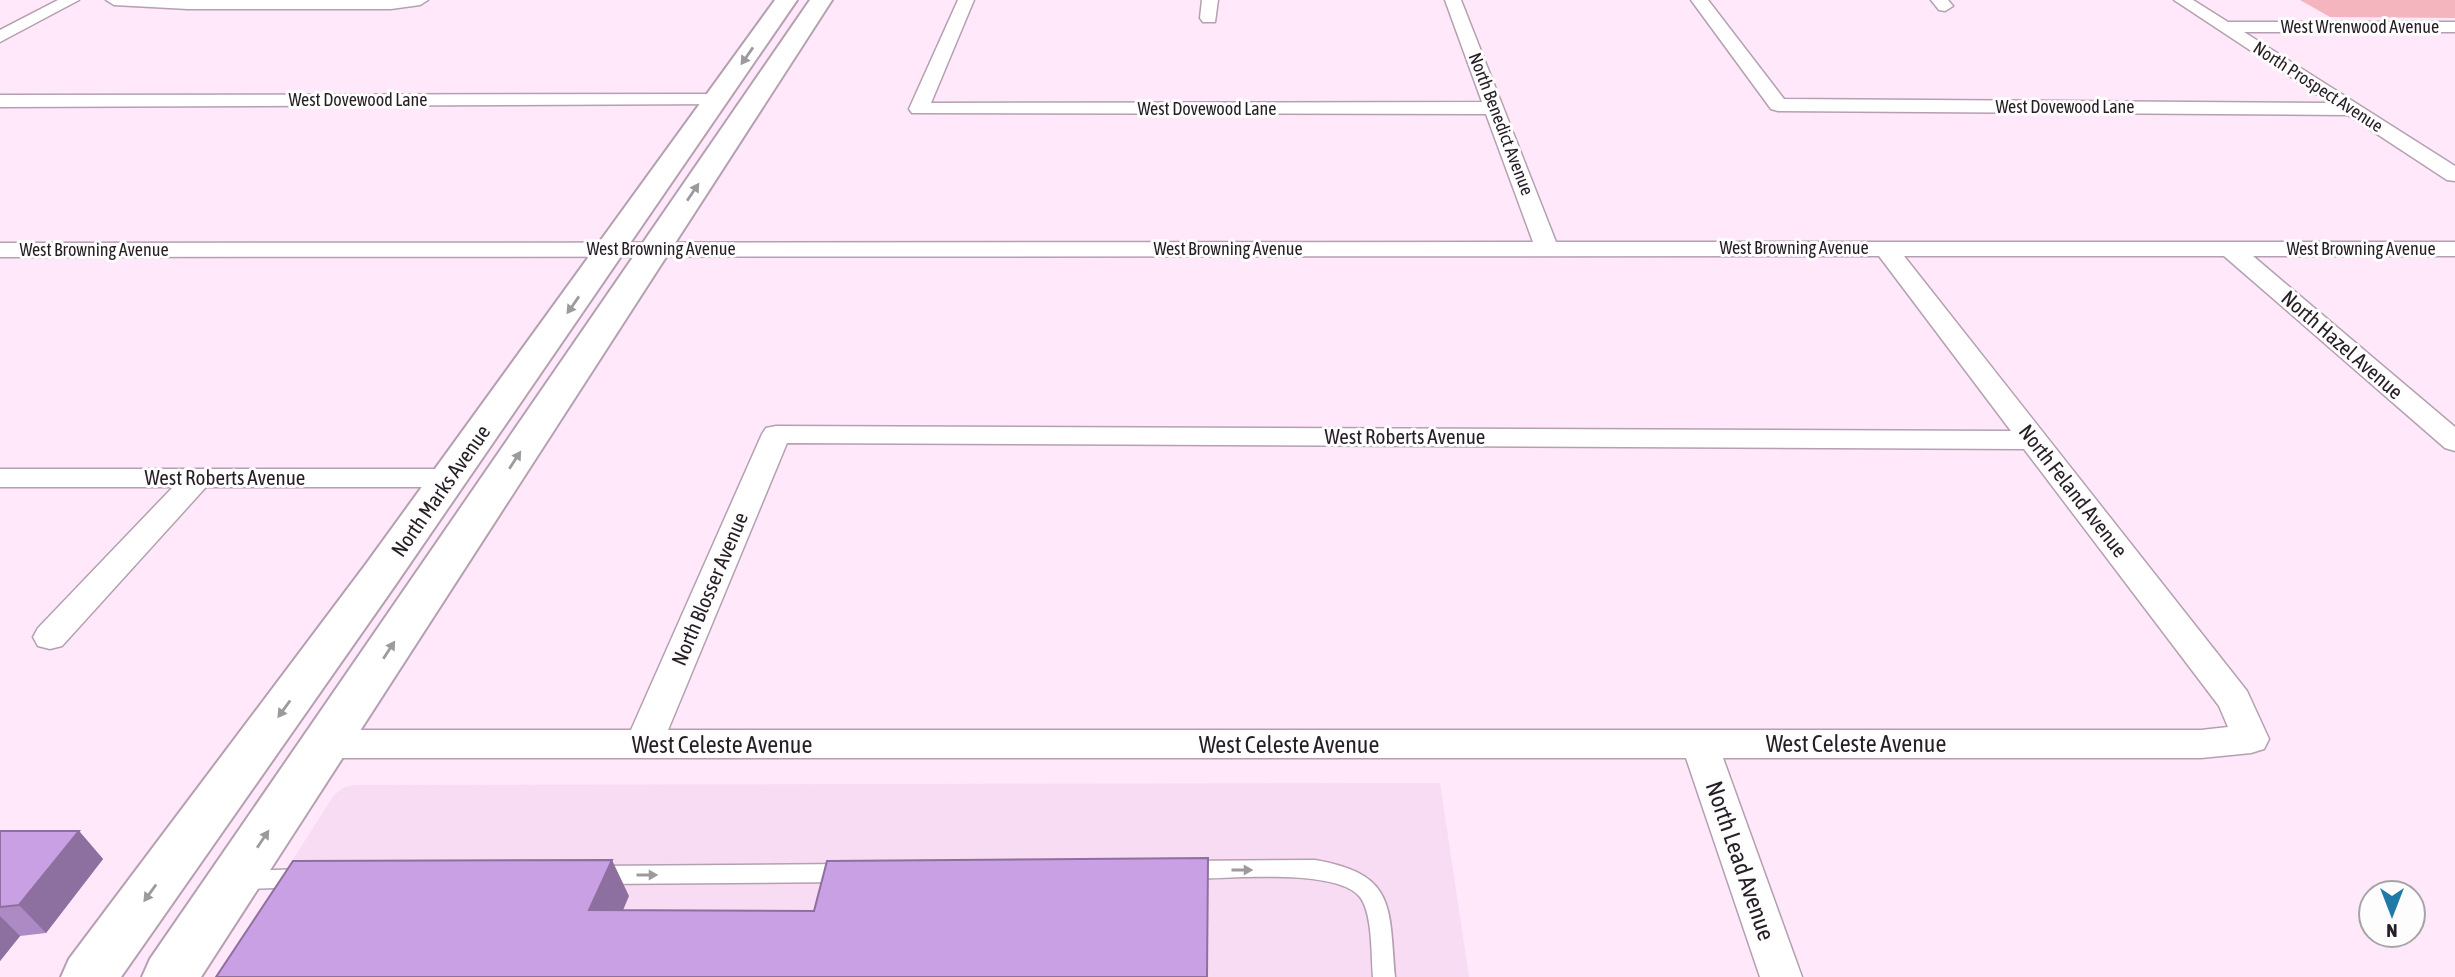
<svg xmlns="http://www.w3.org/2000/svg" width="2455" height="977" font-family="'Asap Condensed',sans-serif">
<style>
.built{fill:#f8dcf4}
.green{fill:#f4b5bf}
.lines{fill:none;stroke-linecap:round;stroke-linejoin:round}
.lane-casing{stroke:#b4a0b1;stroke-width:3}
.street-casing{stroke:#b4a0b1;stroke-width:3}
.secondary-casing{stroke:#b4a0b1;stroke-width:4}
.lane{fill:#fff;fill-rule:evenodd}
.street{fill:#fff;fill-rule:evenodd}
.secondary{fill:#fff;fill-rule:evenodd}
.wall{fill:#ad8ac3}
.shaded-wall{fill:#8d709f}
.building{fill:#c9a0e3;stroke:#8d709f;stroke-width:2}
.oneway{fill:#9d9a9d}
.labels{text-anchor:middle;stroke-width:6;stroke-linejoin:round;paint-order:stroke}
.far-street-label{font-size:18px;fill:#261e25;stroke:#fdfdfd}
.street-label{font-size:21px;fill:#261e25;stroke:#fdfdfd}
.near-street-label{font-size:24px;fill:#261e25;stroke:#fdfdfd}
</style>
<rect width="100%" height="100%" fill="#fee8fa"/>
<!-- built -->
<path class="built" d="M1440 783 1469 977H218L334 795 345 787 357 785Z"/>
<!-- green -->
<path class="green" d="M2300 0H2455V18L2330 17Z"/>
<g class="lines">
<defs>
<path id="lane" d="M1315 860C1396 874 1389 906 1395 977H1373C1371 956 1373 914 1360 897 1336 867 1225 879 1186 879L1178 876 1175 870 1178 864 1186 861Z
M846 864 854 867 857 873 854 879 846 882 598 884 590 881 587 875 590 869 598 866Z
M303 869 311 872 314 878 311 884 303 887 245 889 237 886 234 880 237 874 245 871Z"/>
<path id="street" d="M58 0H79L0 42V30Z
M106 0H428L420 5 391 9H188L114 5Z
M958 0H974L931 103 1482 102 1445 0H1461L1556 242H2455V256H2253L2455 427V451L2445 448 2224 256H1904L2247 691 2269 739 2264 749 2251 753 2201 758H1723L1802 977H1760L1686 758H327L314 754 309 744 314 734 327 730H631L762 434 766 428 776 426 2011 431 1879 256 0 257V243L1533 242 1486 114 912 113 909 109ZM787 443 2024 449 2219 706 2228 727 2201 730H668Z
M1202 0H1218L1215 22H1203L1200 18Z
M1691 0H1708L1784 99 2330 103 2174 0H2193L2228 22H2455V32H2244L2455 166V181L2447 180 2348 115 1778 111 1771 109Z
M1931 0H1948L1953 6 1945 11 1939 10Z
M716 94 726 100 723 104 0 107V95Z
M0 469H450L460 472 465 478 460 484 450 487H206L62 646 50 649 38 646 33 637 38 628 173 487H0Z"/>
<path id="secondary" d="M775 0H797L396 584 121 977H61L69 959 366 564Z
M810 0H832L201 977H142L150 959Z"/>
</defs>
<!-- lane casing -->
<use href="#lane" class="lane-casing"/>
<!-- street casing -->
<use href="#street" class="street-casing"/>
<!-- secondary casing -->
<use href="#secondary" class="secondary-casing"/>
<!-- lane -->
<use href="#lane" class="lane"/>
<!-- street -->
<use href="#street" class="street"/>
<!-- secondary -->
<use href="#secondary" class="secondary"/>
</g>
<!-- wall -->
<path class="wall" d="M0 831H79L103 859 46 933 20 936 0 961Z"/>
<!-- shaded-wall -->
<path class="shaded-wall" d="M79 831 103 859 46 933 19 905Z
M1208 858V977H1207Z
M612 860 629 896 608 946 589 910Z
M0 916 20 936 0 961Z"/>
<!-- building -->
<path class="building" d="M0 831H79L19 905 0 907Z
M1208 858 1207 977H216L293 861 612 860 589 910 814 911 827 861Z"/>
<!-- one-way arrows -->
<defs><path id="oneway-solid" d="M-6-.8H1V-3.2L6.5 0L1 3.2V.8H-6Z" transform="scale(1.75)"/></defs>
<g class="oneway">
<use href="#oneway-solid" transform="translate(747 56) rotate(125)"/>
<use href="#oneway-solid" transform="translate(693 192) rotate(-56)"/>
<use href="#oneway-solid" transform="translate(573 305) rotate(125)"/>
<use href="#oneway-solid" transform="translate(515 460) rotate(-57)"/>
<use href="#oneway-solid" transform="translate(389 650) rotate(-57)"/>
<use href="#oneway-solid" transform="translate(284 709) rotate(126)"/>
<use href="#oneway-solid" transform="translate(263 839) rotate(-56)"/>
<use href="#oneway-solid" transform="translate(1242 870)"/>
<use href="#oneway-solid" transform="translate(647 875)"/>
<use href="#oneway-solid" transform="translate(150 893) rotate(126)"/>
</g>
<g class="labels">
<!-- far-street labels -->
<g class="far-street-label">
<text x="2360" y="33">West Wrenwood Avenue</text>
<text transform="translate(2318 87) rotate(33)" y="6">North Prospect Avenue</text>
<text x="358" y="106">West Dovewood Lane</text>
<text x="2065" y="113">West Dovewood Lane</text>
<text x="1207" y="115">West Dovewood Lane</text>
<text transform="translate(1501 124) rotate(69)" y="6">North Benedict Avenue</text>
<text x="1794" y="254">West Browning Avenue</text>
<text x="661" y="255">West Browning Avenue</text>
<text x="1228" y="255">West Browning Avenue</text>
<text x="2361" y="255">West Browning Avenue</text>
<text x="94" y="256">West Browning Avenue</text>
</g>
<!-- street labels -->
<g class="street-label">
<text transform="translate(2342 345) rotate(41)" y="7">North Hazel Avenue</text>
<text x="1405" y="444">West Roberts Avenue</text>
<text x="225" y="485">West Roberts Avenue</text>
<text transform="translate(441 491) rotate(-55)" y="7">North Marks Avenue</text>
<text transform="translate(2073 491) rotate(52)" y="7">North Feland Avenue</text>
<text transform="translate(710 589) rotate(-67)" y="7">North Blosser Avenue</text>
</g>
<!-- near-street labels -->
<g class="near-street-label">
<text x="1856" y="752">West Celeste Avenue</text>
<text x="722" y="753">West Celeste Avenue</text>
<text x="1289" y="753">West Celeste Avenue</text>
<text transform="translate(1740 861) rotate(71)" y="8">North Lead Avenue</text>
</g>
</g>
<!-- north arrow -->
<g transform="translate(2392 914) rotate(180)"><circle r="33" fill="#fdfdfd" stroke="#a7a4a7" stroke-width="2"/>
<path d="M0-5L12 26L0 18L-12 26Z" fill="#1f7aa8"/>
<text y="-10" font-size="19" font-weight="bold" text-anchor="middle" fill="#261e25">N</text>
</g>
</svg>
